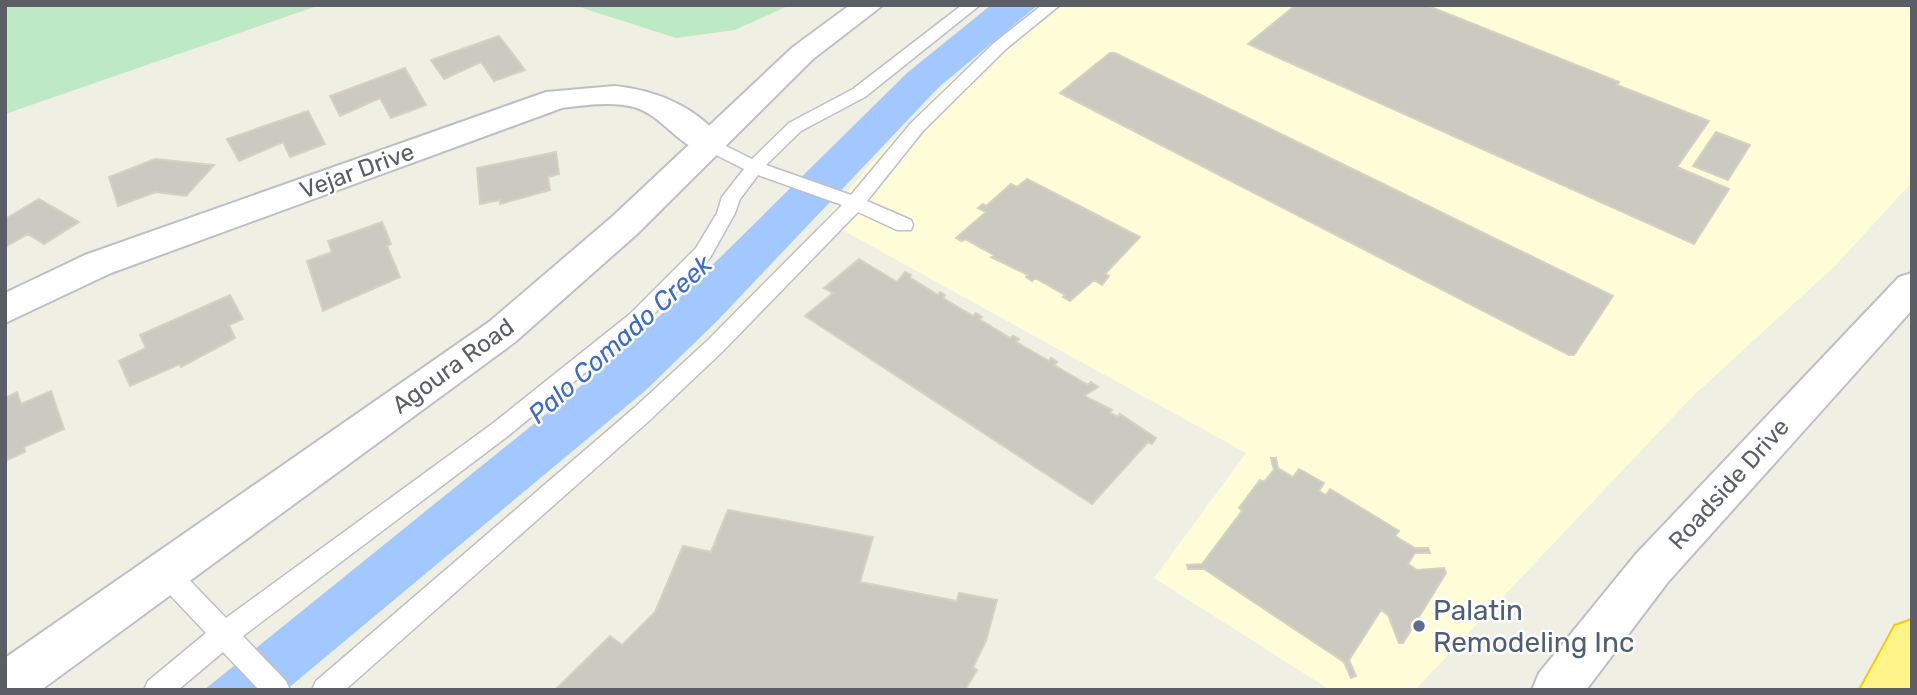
<svg xmlns="http://www.w3.org/2000/svg" width="1917" height="695" font-family="Rubik,sans-serif">
<style>
.commercial{fill:#fffcd8}
.green{fill:#bdeac4}
.water{fill:#a3c8ff}
.building{fill:#cbc9c0;stroke:#d5d2c1;stroke-width:2}
.lines{fill:none;stroke-linecap:round;stroke-linejoin:round}
.lane-casing{stroke:#bdbfc6;stroke-width:3}
.street-casing{stroke:#bdbfc6;stroke-width:4}
.secondary-casing{stroke:#bec0c8;stroke-width:4}
.highway-casing{stroke:#f2ce00;stroke-width:4}
.lane{fill:#fff;fill-rule:evenodd}
.street{fill:#fff;fill-rule:evenodd}
.secondary{fill:#fff;fill-rule:evenodd}
.highway{fill:#fff48a;fill-rule:evenodd}
.service-dot{fill:#5c6f8a;stroke:#fff;stroke-width:2.5}
.labels{text-anchor:middle;stroke-width:5;stroke-linejoin:round;paint-order:stroke}
.street-label{font-size:24px;fill:#5b5e65;stroke:#fff}
.water-label{font-size:26px;font-style:italic;fill:#396acf;stroke:#fff}
.near-service-label{font-size:28px;fill:#4e5e75;stroke:#fff;text-anchor:start}
</style>
<rect width="100%" height="100%" fill="#efefe3"/>
<!-- commercial -->
<path class="commercial" d="M1043 5H1912V182L1836 265 1691 398 1415 690H1330L1154 578 1246 453 824 220 873 161 945 86Z"/>
<!-- green -->
<path class="green" d="M5 5H320L5 114Z
M573 5H790L735 30 676 38Z"/>
<!-- water -->
<path class="water" d="M991 5H1038L939 87 718 320 646 390 286 690H204L598 372 676 301 907 73Z"/>
<!-- building -->
<path class="building" d="M1296 5H1426L1619 82 1617 85 1709 121 1677 167 1729 189 1694 244 1248 44Z
M499 36 525 70 494 81 481 62 444 79 431 60Z
M1110 53H1115L1613 296 1574 355H1569L1060 93Z
M405 68 426 105 391 118 380 98 340 116 330 96Z
M308 111 325 144 290 157 283 142 239 161 227 139Z
M1716 132 1750 145 1728 180 1693 166Z
M556 152 559 174 548 177 550 190 500 204V200L480 204 477 168Z
M155 159 214 165 186 196 156 192 118 206 109 177Z
M1027 179 1140 237 1105 274 1109 276 1102 285 1094 280 1070 301 1063 297 1065 295 1035 278 1032 281 1026 277 1028 275 991 257 994 255 965 239 962 241 956 238 986 212 978 208 983 204 986 206 1011 184 1017 187Z
M39 199 79 222 44 244 28 234 5 247V219Z
M382 222 391 244 387 246 400 277 323 311 307 261 332 252 328 241Z
M859 259 897 282 905 272 911 275 909 277 938 295 940 292 945 295 943 298 973 316 976 313 982 317 979 319 1010 338 1013 336 1019 339 1016 342 1049 361 1051 358 1057 362 1054 365 1088 385 1091 382 1098 387 1084 396 1112 410 1110 413 1118 417 1120 414 1156 438 1152 444 1148 442 1092 504 805 316 833 293 824 288Z
M230 295 243 319 229 325 235 338 181 367 180 364 130 386 119 361 146 348 140 335Z
M51 391 64 429 24 447 25 452 5 461V398L17 392 21 404Z
M1271 458H1276L1278 468 1293 477 1299 469 1324 483 1319 491 1326 495 1330 489 1399 531 1395 536 1415 548H1428L1430 553H1415L1408 564 1417 570 1444 568 1446 573 1403 643H1399L1388 615 1381 610 1349 660 1356 676 1351 678 1344 662 1204 569H1188L1187 565 1202 564 1242 511 1239 508 1260 480 1264 482 1274 470Z
M728 510 873 537 860 582 957 601 959 593 997 600 986 641 973 667 977 670 965 690H555L610 636 622 645 655 612 683 546 711 552Z"/>
<g class="lines">
<defs>
<path id="lane" d="M962 5H980L865 97 801 131 766 165 851 195 911 123 994 43 1042 5H1060L1006 49 923 131 867 201 911 220 913 225 911 230H897L858 212 722 352 650 420 345 690H312L316 681 634 408 708 340 842 205 758 175 740 199 735 213 710 258 644 324 508 436 243 636 286 681 290 690H259L223 652 178 690H144L148 681 206 633 156 580 153 572 156 564 165 561 174 564 226 618 492 424 630 314 696 248 717 213 722 197 744 169 702 148 699 144 702 140H714L752 159 789 123 853 89Z"/>
<path id="street" d="M615 86C656 90 701 108 724 144L719 151C687 160 667 118 637 108 614 101 586 105 562 108L111 273 5 323V293L85 255 546 92Z
M1912 273V310L1668 582 1586 690H1532L1539 673 1636 554 1899 277Z"/>
<path id="secondary" d="M850 5H883L813 59 637 234 515 342 41 690H5V658L489 322 613 216 793 47Z"/>
<path id="highway" d="M1912 620 1911 690H1860L1895 626Z"/>
</defs>
<!-- lane casing -->
<use href="#lane" class="lane-casing"/>
<!-- street casing -->
<use href="#street" class="street-casing"/>
<!-- secondary casing -->
<use href="#secondary" class="secondary-casing"/>
<!-- highway casing -->
<use href="#highway" class="highway-casing"/>
<!-- lane -->
<use href="#lane" class="lane"/>
<!-- street -->
<use href="#street" class="street"/>
<!-- secondary -->
<use href="#secondary" class="secondary"/>
<!-- highway -->
<use href="#highway" class="highway"/>
</g>
<!-- markers -->
<circle class="service-dot" cx="1419" cy="626" r="7"/>
<g class="labels">
<!-- street labels -->
<g class="street-label">
<text transform="translate(357 171) rotate(-20)" y="8">Vejar Drive</text>
<text transform="translate(453 366) rotate(-36)" y="8">Agoura Road</text>
<text transform="translate(1729 484) rotate(-48)" y="8">Roadside Drive</text>
</g>
<!-- water labels -->
<g class="water-label">
<text transform="translate(620 339) rotate(-42)" y="9">Palo Comado Creek</text>
</g>
<!-- near-service labels -->
<g class="near-service-label">
<text x="1433" y="620">Palatin<tspan x="1433" dy="32">Remodeling Inc</tspan></text>
</g>
</g>
<!-- border -->
<rect width="1917" height="695" fill="none" stroke="#5b5e65" stroke-width="14"/>
</svg>
